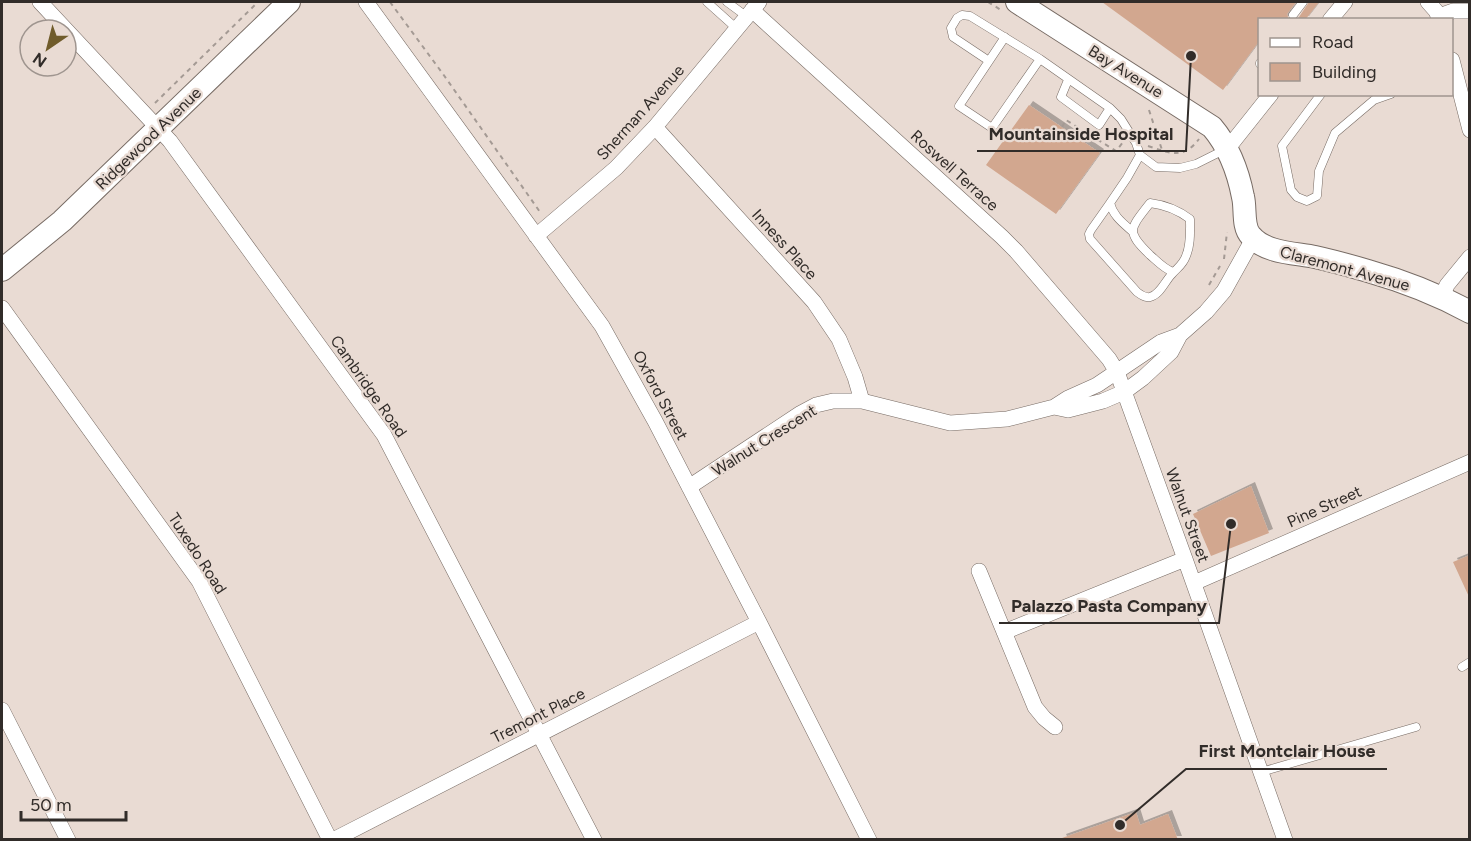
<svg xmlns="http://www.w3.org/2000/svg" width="1471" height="841" font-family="Figtree,sans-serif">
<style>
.building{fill:#d2a78f;filter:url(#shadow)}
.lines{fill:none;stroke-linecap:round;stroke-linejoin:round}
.lane-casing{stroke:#776b64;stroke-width:9}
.street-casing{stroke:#776b64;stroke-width:16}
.secondary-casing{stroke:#776b64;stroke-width:24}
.path{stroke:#a49a94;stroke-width:2;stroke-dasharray:4.5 4.5;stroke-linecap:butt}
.lane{stroke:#fff;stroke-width:8}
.street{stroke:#fff;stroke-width:15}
.secondary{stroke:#fff;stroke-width:22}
.labels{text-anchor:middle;stroke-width:4.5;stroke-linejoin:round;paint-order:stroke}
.street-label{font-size:16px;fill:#312c29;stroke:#e9dbd3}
.leader{fill:none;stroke:#312c29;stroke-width:2}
.callout-dot{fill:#312c29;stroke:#e9dbd3;stroke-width:2}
.callout-label{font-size:18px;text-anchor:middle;font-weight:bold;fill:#312c29;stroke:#e9dbd3;stroke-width:4.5;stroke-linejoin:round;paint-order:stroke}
</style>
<defs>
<filter id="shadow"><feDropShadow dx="4" dy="-4" stdDeviation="0" flood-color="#0004"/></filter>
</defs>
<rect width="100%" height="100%" fill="#e9dbd3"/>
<!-- building -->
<path class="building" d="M1102 2H1296L1287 14 1289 20H1260V40L1223 90Z
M1309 2H1319L1305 20H1297Z
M1029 105 1100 153 1056 214 986 165Z
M1251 486 1269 533 1211 556 1193 514Z
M1470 555V599L1453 562Z
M1136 812 1140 825 1168 814 1178 840H1063L1062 838Z"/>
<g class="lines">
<defs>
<path id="lane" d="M707 2 736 28
M727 2 746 16
M1293 15 1303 2
M1005 37 959 106 992 128 1040 59
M989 61 953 37 951 28 957 18 962 15 970 16 1040 59 1110 108 1121 119 1136 143 1140 155 1156 167 1180 168 1196 164 1224 150
M1260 63V64
M1068 80 1061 97 1099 125 1110 108
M1321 94 1282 146 1291 190 1297 197 1307 201 1317 196 1319 171 1335 133 1374 100 1391 94
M1110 203 1091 230 1089 234 1090 239 1137 292C1141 295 1145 298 1150 297 1160 295 1165 281 1172 274 1177 268 1183 265 1186 256 1191 245 1190 231 1190 219 1178 210 1166 205 1150 203 1130 229 1125 231 1150 255 1157 261 1164 269 1173 272
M1133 232C1123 223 1113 216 1110 203L1127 178 1140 155
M1462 667 1470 662
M1261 772 1416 727"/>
<path id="street" d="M40 2 170 141 384 435 594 840
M366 2 602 326 655 421 759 622 869 840
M1428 2 1436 11 1440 20
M752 10 1002 237 1016 251 1109 359 1117 372 1185 559 1285 840
M1439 16 1453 11H1470
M1330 20 1345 2
M1452 60 1470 130
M655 127 814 302 839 339 855 377 862 401
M1228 148 1271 94
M536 236 616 168 655 127 759 2
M1442 297 1447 285 1470 257
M2 308 199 581 330 840
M1054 407 1068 410 1103 401 1124 392 1143 378 1171 352 1180 335
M689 487 801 413 816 405 833 401H862L950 423 1007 419 1054 407 1068 398 1097 385 1161 342 1180 335 1206 312 1224 291 1253 239
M979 571 1035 707 1044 718 1055 727
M1194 583 1470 462
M1004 632 1185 559
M2 710 68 840
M333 840 759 622"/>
<path id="secondary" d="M1017 2 1212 127C1229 147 1238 171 1243 197 1246 208 1242 227 1251 236 1265 253 1295 253 1315 257 1333 261 1351 266 1368 271 1403 281 1437 294 1470 312
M2 270 62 221 289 2"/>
</defs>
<!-- lane casing -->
<use href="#lane" class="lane-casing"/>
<!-- street casing -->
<use href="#street" class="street-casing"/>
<!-- secondary casing -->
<use href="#secondary" class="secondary-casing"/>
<!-- path -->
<path class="path" d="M390 2 443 74 540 212
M988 2 1001 10
M155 103 258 2
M1149 110 1162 150
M1062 127 1066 120 1116 151 1124 141
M1148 146C1170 153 1183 160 1199 139
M1224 259 1227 232
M1209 285 1220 266"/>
<!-- lane -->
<use href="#lane" class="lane"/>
<!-- street -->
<use href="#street" class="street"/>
<!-- secondary -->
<use href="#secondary" class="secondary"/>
</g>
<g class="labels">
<!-- street labels -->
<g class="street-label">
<text transform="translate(1126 71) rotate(32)" y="6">Bay Avenue</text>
<text transform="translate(640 112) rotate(-48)" y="6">Sherman Avenue</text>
<text transform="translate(148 138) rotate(-44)" y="6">Ridgewood Avenue</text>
<text transform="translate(955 170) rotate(42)" y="6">Roswell Terrace</text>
<text transform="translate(785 244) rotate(48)" y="6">Inness Place</text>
<text transform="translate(1345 268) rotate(15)" y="6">Claremont Avenue</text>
<text transform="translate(369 386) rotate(55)" y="6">Cambridge Road</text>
<text transform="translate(661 395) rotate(62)" y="6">Oxford Street</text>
<text transform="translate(764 440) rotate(-32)" y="6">Walnut Crescent</text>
<text transform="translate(1324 506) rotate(-24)" y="6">Pine Street</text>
<text transform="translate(1188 515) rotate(70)" y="6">Walnut Street</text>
<text transform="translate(198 553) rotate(57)" y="6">Tuxedo Road</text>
<text transform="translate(538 715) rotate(-27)" y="6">Tremont Place</text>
</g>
</g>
<!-- callouts -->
<path class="leader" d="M1191 56L1186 151H977M1231 524L1219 623H999M1120 825L1186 769H1387"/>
<g class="callout-dot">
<circle cx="1191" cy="56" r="6"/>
<circle cx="1231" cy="524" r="6"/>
<circle cx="1120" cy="825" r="6"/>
</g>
<g class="callout-label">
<text x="1081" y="140">Mountainside Hospital</text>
<text x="1109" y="612">Palazzo Pasta Company</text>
<text x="1287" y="757">First Montclair House</text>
</g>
<!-- border -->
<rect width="1471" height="841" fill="none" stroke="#312c29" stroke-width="6"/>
<!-- legend -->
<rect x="1258" y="18" width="195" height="78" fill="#e9dbd3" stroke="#9f958f" stroke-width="1.5"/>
<rect x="1270" y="38" width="30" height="9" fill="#ffffff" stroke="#9f958f" stroke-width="1.5"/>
<text x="1312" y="48" font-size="18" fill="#312c29">Road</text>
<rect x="1270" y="63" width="30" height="18" fill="#d2a78f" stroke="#9f958f" stroke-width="1.5"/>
<text x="1312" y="78" font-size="18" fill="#312c29">Building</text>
<!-- north arrow -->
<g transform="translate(48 48) rotate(215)"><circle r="28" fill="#e9dbd3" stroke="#9f958f" stroke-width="1.5"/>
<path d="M0-4.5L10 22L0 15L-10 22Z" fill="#705c2b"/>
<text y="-9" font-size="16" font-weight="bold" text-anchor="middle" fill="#312c29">N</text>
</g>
<!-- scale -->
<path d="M21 811v9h105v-9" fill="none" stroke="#312c29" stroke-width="3"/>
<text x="30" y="811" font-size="18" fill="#312c29" stroke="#e9dbd3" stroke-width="4.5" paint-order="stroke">50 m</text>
</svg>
